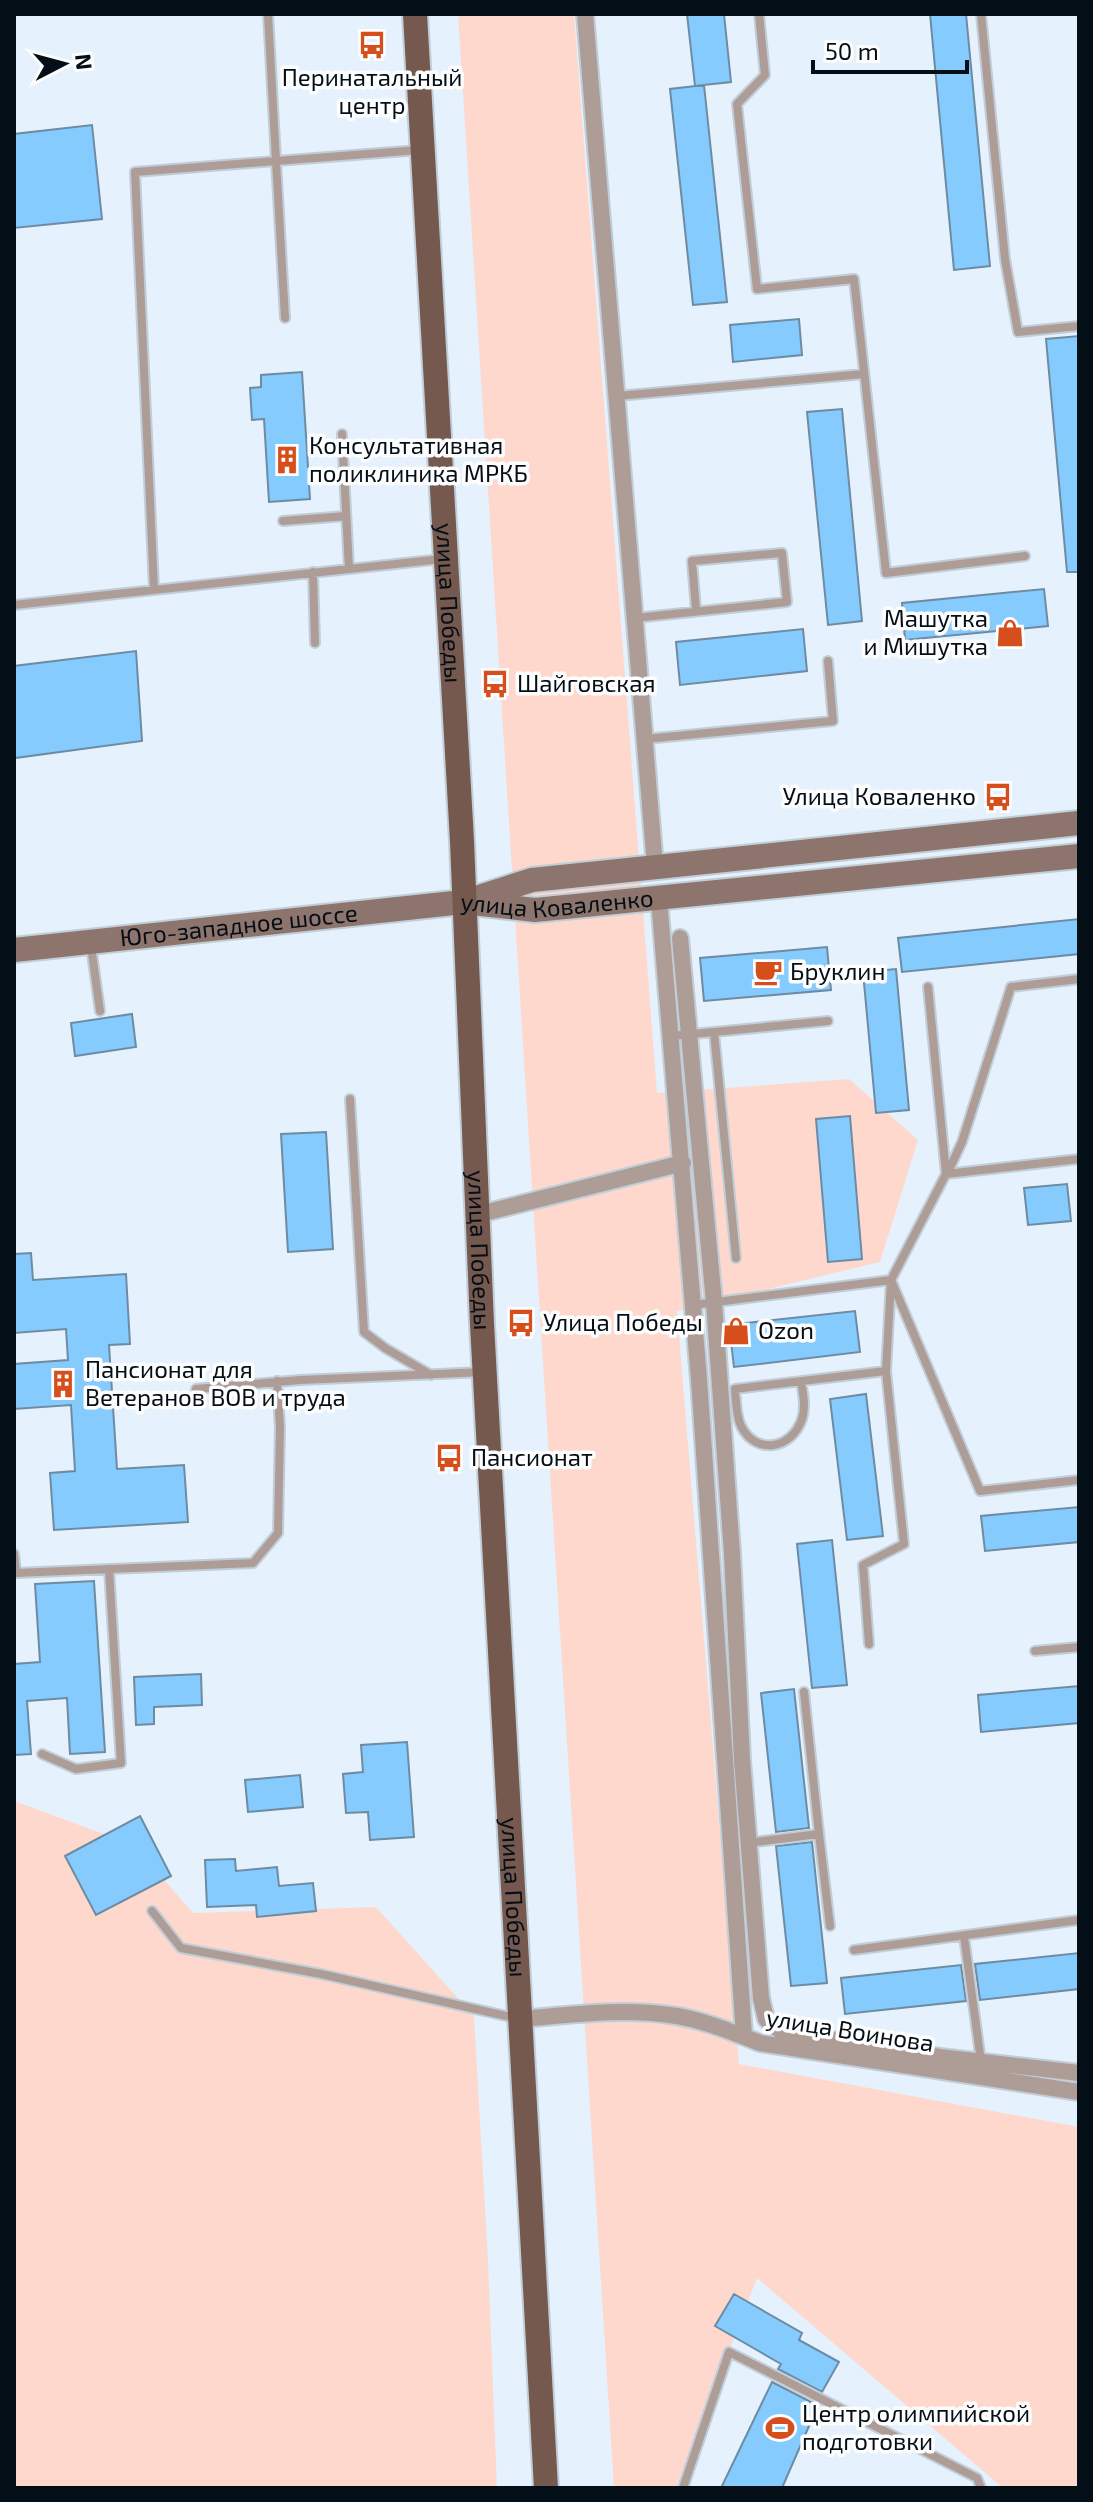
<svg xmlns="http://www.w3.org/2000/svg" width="1093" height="2502" font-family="'Exo 2',sans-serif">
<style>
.green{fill:#fed8cc}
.building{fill:#85cbfd;stroke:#6d8ba3;stroke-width:2}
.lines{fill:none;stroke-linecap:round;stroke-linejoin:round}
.lane-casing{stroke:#c1ced8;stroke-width:12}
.street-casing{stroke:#c1ced8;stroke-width:20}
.secondary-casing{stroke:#c1ced8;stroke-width:28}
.primary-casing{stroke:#c1ced8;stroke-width:28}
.lane{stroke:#ae9c97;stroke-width:8}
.street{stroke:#ae9c97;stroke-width:16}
.secondary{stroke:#8d746c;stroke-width:24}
.primary{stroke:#75584e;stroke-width:24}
.labels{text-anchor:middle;stroke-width:7;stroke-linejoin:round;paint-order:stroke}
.poi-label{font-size:24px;fill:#040e16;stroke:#fdfdfd;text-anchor:start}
.street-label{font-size:24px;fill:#040e16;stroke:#fdfdfd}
</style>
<rect width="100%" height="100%" fill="#e5f2fd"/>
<!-- green -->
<path class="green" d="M458 14H574L657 1093 849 1079 918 1140 880 1262 677 1311 739 2064 1079 2127V2488H1003L757 2278 676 2488H614Z
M14 1801 134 1845 193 1913 376 1907 474 2016 488 2261 497 2488H14Z"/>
<!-- building -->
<path class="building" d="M687 14H724L731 82 695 86Z
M930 14H966L990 266 954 270Z
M704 85 727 302 693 305 670 89Z
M92 125 102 219 14 228V134Z
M799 319 802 355 733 362 730 325Z
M1079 336V572H1067L1046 339Z
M302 372 310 499 269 502 264 419 252 420 250 388 261 387V375Z
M842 409 862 621 828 625 807 412Z
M1044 589 1048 626 905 640 902 603Z
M803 629 807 671 680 685 676 642Z
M136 651 142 741 15 758 14 666Z
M1079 919V954L902 972 898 938Z
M827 947 831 990 704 1001 700 958Z
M896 969 909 1110 876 1113 863 972Z
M132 1014 136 1047 75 1056 71 1023Z
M850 1116 862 1259 828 1262 816 1119Z
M326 1132 333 1249 288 1252 281 1134Z
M1067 1184 1071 1221 1028 1225 1024 1188Z
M31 1253 33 1280 126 1274 130 1344 109 1345 117 1469 184 1465 188 1522 54 1530 50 1473 75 1471 71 1405 14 1409V1364L68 1360 66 1329 14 1333V1254Z
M855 1311 860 1352 734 1367 729 1325Z
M866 1394 883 1536 847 1540 830 1399Z
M1079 1507V1542L985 1551 981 1516Z
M832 1540 847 1685 812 1688 797 1544Z
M94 1581 105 1752 70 1754 67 1698 27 1701 31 1754 14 1755V1664L40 1662 35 1584Z
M201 1674 202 1705 154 1707V1724L136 1725 134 1677Z
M1079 1686V1723L981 1732 978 1695Z
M794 1689 809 1828 776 1832 761 1693Z
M407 1742 414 1837 370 1840 368 1812 346 1813 343 1774 363 1772 361 1745Z
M300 1775 303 1807 248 1812 245 1780Z
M140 1816 171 1876 96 1915 65 1856Z
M812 1842 827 1983 791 1986 776 1846Z
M235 1859 236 1871 277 1867 279 1886 313 1883 316 1911 257 1917 256 1905 207 1907 205 1860Z
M1079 1953V1989L980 2000 975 1964Z
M961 1965 966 2001 845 2014 841 1978Z
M734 2294 802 2333 799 2340 839 2362 822 2392 778 2369 781 2364 715 2326Z
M772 2382 815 2404 813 2409 816 2410 782 2488H721Z"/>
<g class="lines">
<defs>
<path id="lane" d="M759 14 765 75 737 104 757 289 854 279 886 573 1025 556
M981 14 1005 259 1018 332 1079 326
M285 318 276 161 419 150
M617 396 864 374
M342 434 349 569
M283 521 346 516
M313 572 315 643
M154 589 135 172 276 161 268 14
M14 605 442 559
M635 618 787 602 782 553 692 561 696 610
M645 739 833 721 828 661
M91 946 100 1011
M714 1032 828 1021
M671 1036 714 1032 736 1258
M350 1099 364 1332 385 1348 431 1375
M946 1174 1079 1159
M947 1174 962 1142 1011 987 1079 979
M693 1305 891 1280 980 1491 1079 1480
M801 1381C803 1393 806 1407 802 1419 792 1449 756 1456 741 1426 736 1416 736 1401 735 1389L886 1371
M196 1389 300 1380 484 1372
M14 1554 16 1573 253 1563 278 1533 280 1427 277 1381
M869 1644 863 1565 904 1544 886 1371 891 1280 946 1174 928 987
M1035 1651 1079 1647
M42 1754 76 1769 121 1763 109 1569
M819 1834 830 1926
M747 1843 819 1834 804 1692
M152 1911 181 1948 321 1974 515 2018
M964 1936 981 2062
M854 1950 1079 1920
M683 2488 729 2352 977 2478 981 2488"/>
<path id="street" d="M585 14 655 866
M659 899 699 1379 744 2036
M680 938 714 1302 732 1553 742 1760 761 1998 766 2019 782 2032 940 2057 1079 2073
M476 1215 683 1163
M520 2019C570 2015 621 2008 670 2015 701 2019 732 2032 760 2043L1079 2092"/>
<g id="secondary">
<path d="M473 899 532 880 1079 823"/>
<path id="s1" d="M14 950 463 902 535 910 1079 856"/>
</g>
<g id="primary">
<path id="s2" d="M415 14 462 841 482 1324 546 2488"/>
</g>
</defs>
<!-- lane casing -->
<use href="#lane" class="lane-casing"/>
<!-- street casing -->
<use href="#street" class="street-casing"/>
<!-- secondary casing -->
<use href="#secondary" class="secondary-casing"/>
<!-- primary casing -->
<use href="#primary" class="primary-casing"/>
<!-- lane -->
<use href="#lane" class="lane"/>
<!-- street -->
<use href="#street" class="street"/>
<!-- secondary -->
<use href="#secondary" class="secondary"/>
<!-- primary -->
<use href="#primary" class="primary"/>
</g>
<!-- icons -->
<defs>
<symbol id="bus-bare" viewBox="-9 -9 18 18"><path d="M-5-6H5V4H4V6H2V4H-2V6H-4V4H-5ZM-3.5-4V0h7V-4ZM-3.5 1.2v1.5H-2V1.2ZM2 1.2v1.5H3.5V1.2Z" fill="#d54e1b" stroke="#fdfdfd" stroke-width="2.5" paint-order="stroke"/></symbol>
<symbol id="building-bare" viewBox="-9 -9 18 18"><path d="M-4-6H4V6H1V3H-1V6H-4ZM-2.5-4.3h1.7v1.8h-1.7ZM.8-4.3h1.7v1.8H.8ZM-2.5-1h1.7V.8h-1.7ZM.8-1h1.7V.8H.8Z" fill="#d54e1b" stroke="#fdfdfd" stroke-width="2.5" paint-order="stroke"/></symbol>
<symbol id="shop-bare" viewBox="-9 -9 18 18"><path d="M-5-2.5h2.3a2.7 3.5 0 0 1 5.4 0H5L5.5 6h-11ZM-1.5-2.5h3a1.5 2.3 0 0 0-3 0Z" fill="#d54e1b" stroke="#fdfdfd" stroke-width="2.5" paint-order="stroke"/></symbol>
<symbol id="cafe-bare" viewBox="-9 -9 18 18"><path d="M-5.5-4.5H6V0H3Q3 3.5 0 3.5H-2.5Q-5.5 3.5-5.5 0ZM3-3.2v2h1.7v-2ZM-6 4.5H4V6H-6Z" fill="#d54e1b" stroke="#fdfdfd" stroke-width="2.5" paint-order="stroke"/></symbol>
<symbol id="stadium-bare" viewBox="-9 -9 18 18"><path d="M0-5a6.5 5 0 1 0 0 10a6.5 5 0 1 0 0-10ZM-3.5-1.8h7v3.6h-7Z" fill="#d54e1b" stroke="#fdfdfd" stroke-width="2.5" paint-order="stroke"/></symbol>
</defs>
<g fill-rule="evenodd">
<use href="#bus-bare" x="352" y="25" width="40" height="40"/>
<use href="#building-bare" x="267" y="440" width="40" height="40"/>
<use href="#shop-bare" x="990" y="613" width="40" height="40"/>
<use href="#bus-bare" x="475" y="664" width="40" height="40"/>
<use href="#bus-bare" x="978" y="777" width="40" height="40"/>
<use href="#cafe-bare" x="748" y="952" width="40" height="40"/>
<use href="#bus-bare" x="501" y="1303" width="40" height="40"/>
<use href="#shop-bare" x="716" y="1311" width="40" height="40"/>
<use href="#building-bare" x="43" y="1364" width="40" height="40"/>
<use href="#bus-bare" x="429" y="1438" width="40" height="40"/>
<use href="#stadium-bare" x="760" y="2408" width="40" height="40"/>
</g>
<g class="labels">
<!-- poi labels -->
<g class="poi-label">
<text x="372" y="86" text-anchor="middle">Перинатальный<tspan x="372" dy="28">центр</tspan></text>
<text x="309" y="454">Консультативная<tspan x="309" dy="28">поликлиника МРКБ</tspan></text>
<text x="988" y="627" text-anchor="end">Машутка<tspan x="988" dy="28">и Мишутка</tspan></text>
<text x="517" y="692">Шайговская</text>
<text x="976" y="805" text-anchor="end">Улица Коваленко</text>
<text x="790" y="980">Бруклин</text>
<text x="543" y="1331">Улица Победы</text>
<text x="758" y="1339">Ozon</text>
<text x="85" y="1378">Пансионат для<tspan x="85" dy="28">Ветеранов ВОВ и труда</tspan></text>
<text x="471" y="1466">Пансионат</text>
<text x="802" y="2422">Центр олимпийской<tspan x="802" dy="28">подготовки</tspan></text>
</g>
<!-- street labels -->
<g class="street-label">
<text dy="8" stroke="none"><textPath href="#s2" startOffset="590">улица Победы</textPath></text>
<text dy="8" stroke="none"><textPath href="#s1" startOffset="546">улица Коваленко</textPath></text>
<text dy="8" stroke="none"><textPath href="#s1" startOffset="226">Юго-западное шоссе</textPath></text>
<text dy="8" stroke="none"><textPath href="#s2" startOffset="1238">улица Победы</textPath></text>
<text dy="8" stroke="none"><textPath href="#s2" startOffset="1886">улица Победы</textPath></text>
<text transform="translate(850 2031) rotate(9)" y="8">улица Воинова</text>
</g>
</g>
<!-- border -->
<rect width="1093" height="2502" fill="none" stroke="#040e16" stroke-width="32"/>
<!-- north arrow -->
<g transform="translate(64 64) rotate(84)" stroke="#fdfdfd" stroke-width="6" paint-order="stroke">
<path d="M0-6L14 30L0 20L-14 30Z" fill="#040e16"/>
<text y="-12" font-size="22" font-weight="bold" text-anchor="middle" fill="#040e16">N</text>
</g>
<!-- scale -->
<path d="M813 60v12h154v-12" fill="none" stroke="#040e16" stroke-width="4"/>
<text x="825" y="60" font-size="24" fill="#040e16" stroke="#fdfdfd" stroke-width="6" paint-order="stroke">50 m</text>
</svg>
